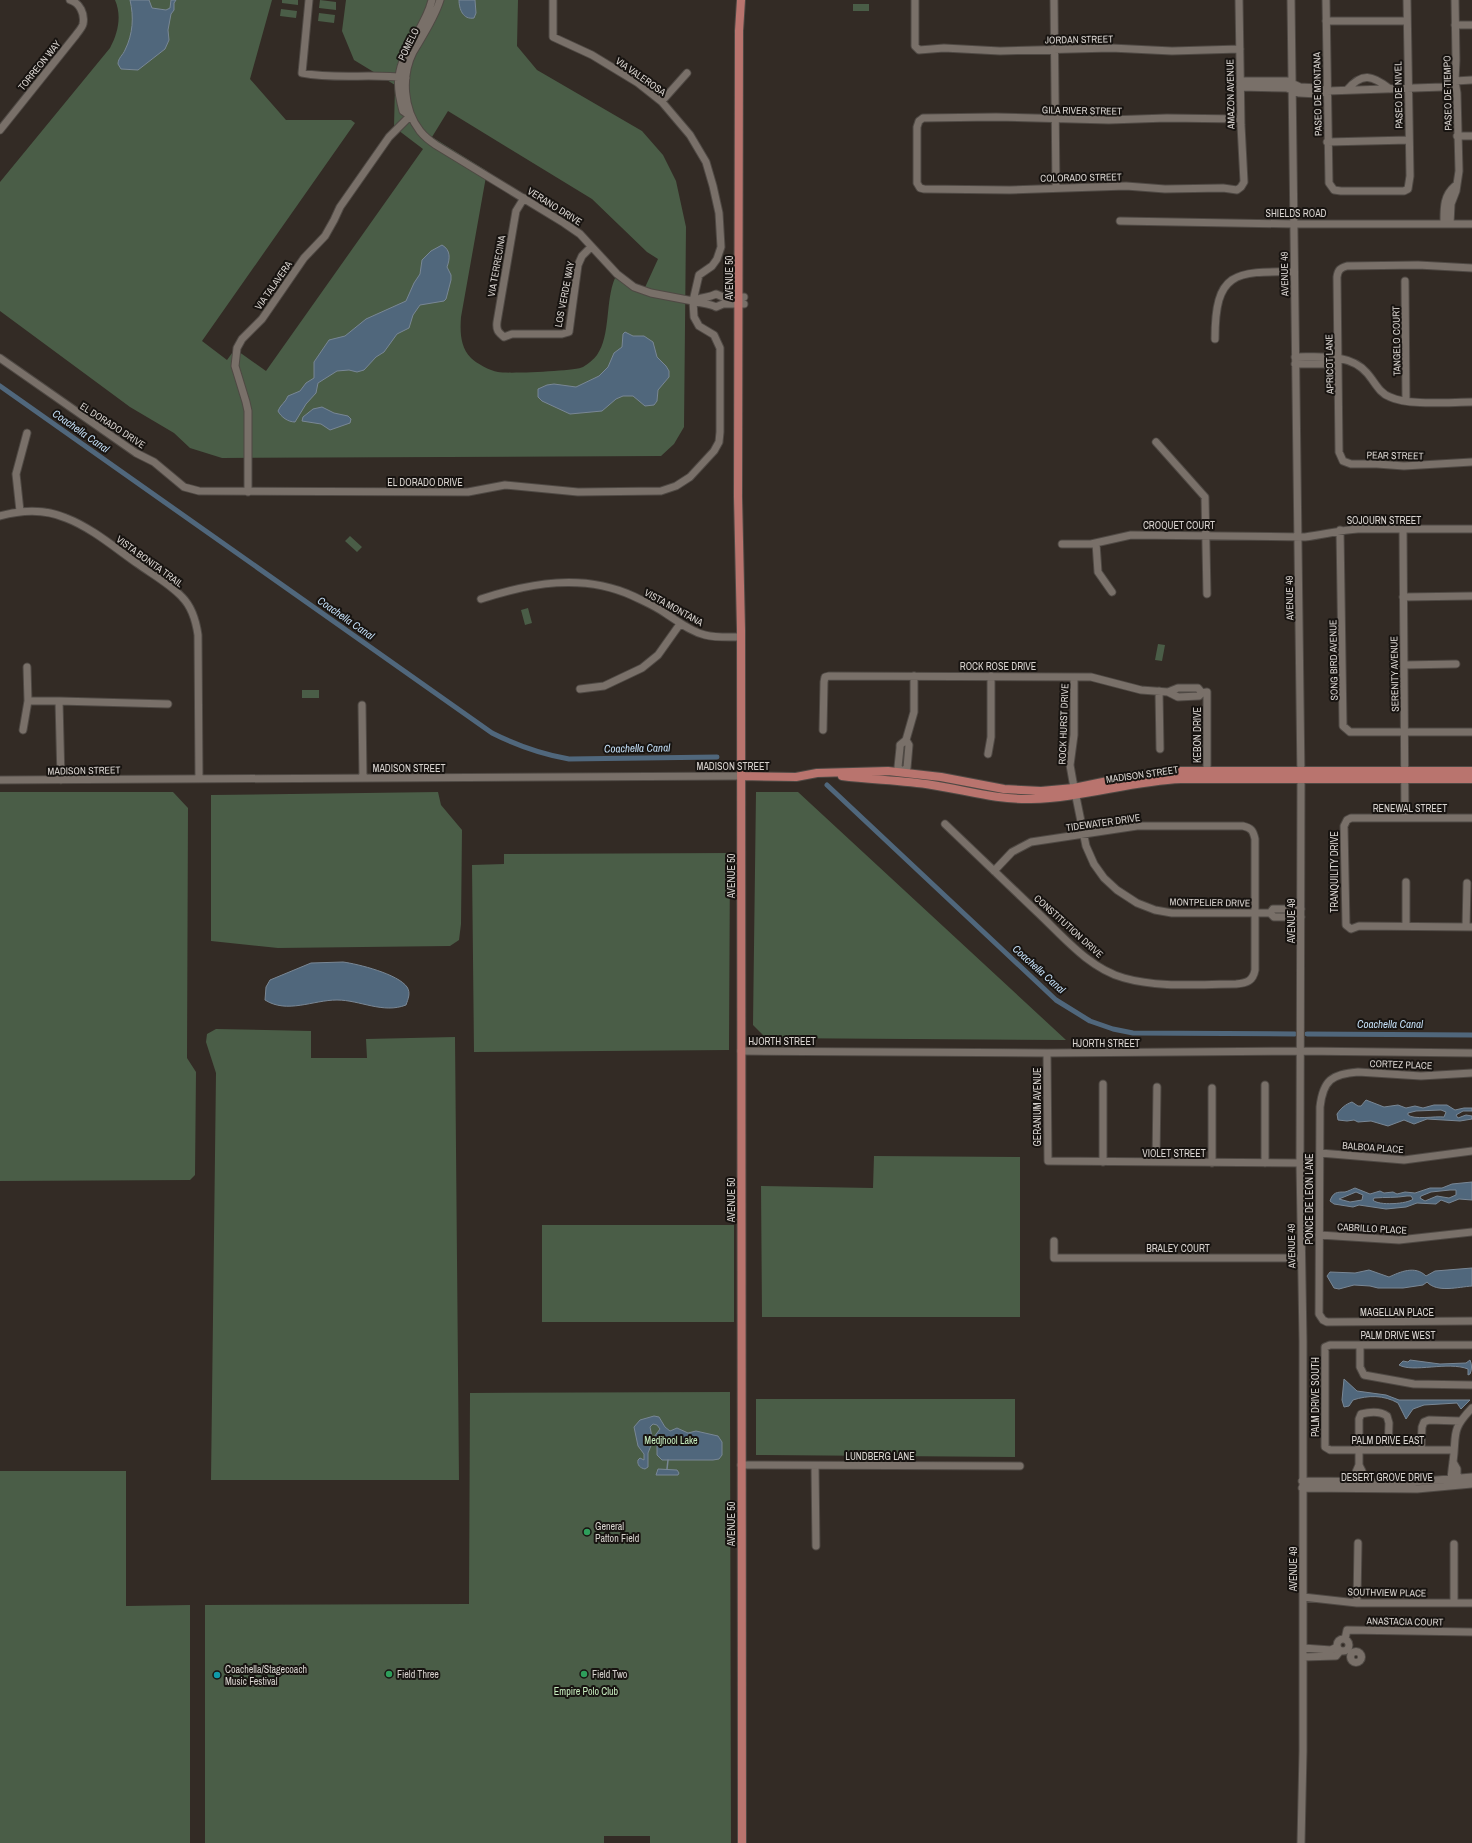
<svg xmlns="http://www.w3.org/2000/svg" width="1472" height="1843" font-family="'Archivo Narrow',sans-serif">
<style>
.green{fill:#4a5d47;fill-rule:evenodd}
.water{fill:#50677c;stroke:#798795;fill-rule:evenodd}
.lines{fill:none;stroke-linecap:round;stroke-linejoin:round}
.stream{stroke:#798795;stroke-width:1.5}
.canal{stroke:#50677c;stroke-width:5}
.minor-casing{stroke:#4f4944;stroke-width:9}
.major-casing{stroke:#4f4944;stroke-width:10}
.minor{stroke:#797069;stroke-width:7}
.major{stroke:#b9746e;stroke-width:8}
.leisure-dot{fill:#2e9e5b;stroke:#181411;stroke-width:1.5}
.culture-dot{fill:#0f9aa8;stroke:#181411;stroke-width:1.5}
.labels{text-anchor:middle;stroke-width:4;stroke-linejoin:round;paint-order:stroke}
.street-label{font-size:10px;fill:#d8d3cf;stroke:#181411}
.park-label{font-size:10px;fill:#c6ecbe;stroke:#181411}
.poi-label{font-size:10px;fill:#d8d3cf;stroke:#181411;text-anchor:start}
.water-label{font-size:11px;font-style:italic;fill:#c3def6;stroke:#181411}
</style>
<rect width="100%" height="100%" fill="#332b25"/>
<!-- green -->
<path class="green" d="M115 0H272L250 79 286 120H351L355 123 202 341 227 360 235 349 266 371 423 149 394 127 395 85 354 60 342 31 346 0H518L517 46 537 70 642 131 663 155 676 181 686 227 684 427 674 444 661 456 222 458 190 448 174 433 130 407 0 311V182L110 48C118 33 122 16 115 0ZM448 111 592 199 647 252 658 259 642 294 615 278C605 301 611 335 597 355 594 359 588 364 583 367 576 371 508 374 498 372 490 371 476 363 471 358 460 347 460 331 461 317L487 171 432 137Z
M282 0H298V5L282 3Z
M320 0 336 2V10L319 8Z
M853 4H869V11H853Z
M281 9 297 11 296 18 280 16Z
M319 13 335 15 334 23 318 21Z
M350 536 362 547 357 552 345 541Z
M528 608 532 623 525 625 521 610Z
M1158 644 1165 645 1162 661 1155 660Z
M302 690H319V698H302Z
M0 792H173L188 808 187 1058 196 1072 195 1175 190 1180 0 1181Z
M438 792 441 805 462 830 461 924 459 940 450 946 278 948 211 941V795Z
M756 792H798L1066 1040 766 1038 753 1025Z
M730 853 729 1050 474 1052 472 865 504 864V854Z
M216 1029 311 1031V1058H367L366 1039 455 1037 459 1480H211L216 1073 206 1042 207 1034Z
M874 1156 1020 1157V1317H762L761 1186 873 1188Z
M542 1225H734V1322H542Z
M730 1392 731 1843H650V1836H604V1843H205V1605L469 1604 470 1393Z
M756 1399H1015V1457L756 1455Z
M0 1471H126V1606L190 1605V1843H0Z"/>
<!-- water -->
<path class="water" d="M130 0H149L152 8 166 10 170 8 171 0H176L174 3V10L171 14 168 30 169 40 165 49 138 70 121 69 118 64C118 58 123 55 125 50 133 34 134 17 130 0Z
M459 0H475L476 13 474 18C463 20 459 9 459 0Z
M442 245C451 250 450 259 447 267L451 275V280L446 299 444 301 420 305 413 315 409 328 397 334 384 352 376 357 364 370 357 372 349 370 337 371 318 383 316 393 306 404 295 422C288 422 281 417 278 411 280 405 286 402 288 396L300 391 306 383 314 378V362L329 340 345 336 366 319 406 301 414 283 420 274 422 260 431 251Z
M625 332 633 336H644L653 342 657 357 666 366 669 371V377L658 390 657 401 654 405 645 406 633 396H623L616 399 602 411 570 414 542 401 538 397V389L547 385 554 384 576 387 599 376 608 367 614 353 622 347 623 334Z
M322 407 334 413 348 416 351 419 350 423 330 430 321 424 302 421 303 417 313 409Z
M343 962C358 964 398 974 407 987 411 993 408 999 406 1005 383 1014 360 1000 337 1000 313 1000 287 1014 265 1000L266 987 270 980 311 963Z
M1366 1100 1384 1107 1398 1105 1406 1108 1415 1106 1423 1108 1434 1105H1447L1455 1110 1464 1108H1472V1111H1463L1456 1115 1458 1118 1466 1115 1472 1116V1119L1460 1121 1427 1119 1414 1124 1404 1120 1388 1126 1371 1121 1358 1122 1354 1120 1347 1121 1338 1120 1337 1114C1341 1108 1346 1104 1352 1102L1358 1106H1361ZM1441 1110 1446 1112 1444 1117C1435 1116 1414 1120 1408 1115V1113L1416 1111Z
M1472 1182V1200L1459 1199 1449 1203 1441 1200 1436 1204 1417 1203 1406 1207 1386 1209 1359 1205 1353 1207 1334 1204 1330 1201C1333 1192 1337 1192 1345 1192 1349 1191 1352 1189 1355 1188L1370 1194 1380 1191 1384 1193 1393 1192 1397 1194 1405 1192 1415 1193 1430 1188H1442L1452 1184ZM1450 1190H1456V1195L1449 1198 1437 1196 1425 1201 1420 1198 1421 1196 1431 1192ZM1356 1192 1363 1195 1362 1200 1350 1202 1339 1199ZM1407 1196H1411L1413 1199C1408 1204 1378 1206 1373 1200L1374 1198C1386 1197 1395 1198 1407 1196Z
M1472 1268V1286C1458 1287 1437 1293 1427 1282L1423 1285 1403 1288H1378L1370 1286 1354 1285 1339 1289 1334 1288 1327 1276 1330 1272 1355 1273 1369 1270 1389 1277C1400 1272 1415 1265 1426 1276L1435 1271Z
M1410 1360 1440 1364 1466 1363 1470 1360C1472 1364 1472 1370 1470 1374L1468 1375V1369C1448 1361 1413 1373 1399 1365L1403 1361 1408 1362Z
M1344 1379 1357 1391 1386 1395 1399 1400H1470L1461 1409 1457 1403 1424 1405 1413 1409 1406 1419 1398 1403C1384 1395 1368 1395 1353 1400L1349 1406 1344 1407 1342 1400Z
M654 1416 659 1417 665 1427 670 1431 677 1428 688 1433 696 1431 718 1436 722 1442V1455L719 1459 713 1460H662L657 1455V1444L652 1443 648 1453V1467L645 1469C640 1468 637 1465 638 1460L640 1458 644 1460V1454L638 1446 634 1427 640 1420ZM653 1424 657 1425 660 1429 654 1437H652L650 1427Z
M658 1469 677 1470 679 1473 678 1475H656Z"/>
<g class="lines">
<!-- stream -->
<path class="stream" d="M667 1469 668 1460"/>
<!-- canal -->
<path class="canal" d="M0 386 492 733C518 746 540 754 569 759L717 757
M827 785 1056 1000 1090 1021 1113 1029 1133 1033 1295 1034
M1307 1034 1472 1035"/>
<defs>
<path id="minor" d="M309 0 302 73C338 80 370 73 406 78
M440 0C434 19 423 35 413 52 401 76 403 109 420 131 424 136 430 141 436 145L564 223 580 234 617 274 634 287 651 293 693 301 699 275 712 266 717 259 721 247 719 213 713 186 706 162 690 135 662 102 638 83 592 55 553 37V0
M915 0V46L919 50 944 48 1000 51 1111 48 1172 51 1240 49
M1054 0 1056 188
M1239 0 1241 125 1244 182 1241 187 1237 190 1223 188 1165 189 1126 186 1010 190 924 189 920 188 917 183V127L919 121 923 118 996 117 1109 120 1167 118 1240 119
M1291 0 1301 779 1300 1163 1303 1341V1751L1301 1843
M1326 0 1329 183 1334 190 1341 191H1404L1408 189 1410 176 1407 0
M1326 21H1407
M1455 25H1472
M1240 81H1287L1300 87 1318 88 1327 91
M1240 87 1287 88 1299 93 1318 94 1327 91 1443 87 1455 81 1472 80
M1347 90C1362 72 1372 75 1390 89
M662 101 687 73
M410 116 403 111C400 100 397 88 399 77 402 49 426 27 432 0
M0 130 76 35C78 32 82 28 83 24 85 14 80 3 70 0
M1457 136H1472
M1327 142 1409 140
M524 198 516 211 497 322C496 330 498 332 504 337L512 334H562L569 332 578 265 582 256 591 247
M1120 221 1293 224H1472
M1444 224C1444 209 1443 196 1455 186
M1450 224 1451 204 1456 191 1459 171 1457 93 1455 81 1456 60 1455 0
M1472 268 1418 265 1347 266C1340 268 1338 270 1337 277L1339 452 1343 461 1351 464H1377L1404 466 1472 462
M1405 281 1406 401
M693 301C701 297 708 298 716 294L723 297H744
M693 301C701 304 709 303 716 307L723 304H744
M1215 339C1215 272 1234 271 1294 272
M1295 357C1319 357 1350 353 1367 373 1375 382 1379 393 1390 397 1409 406 1450 402 1472 402
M0 358 136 453 154 462 184 487 199 491 468 492 505 485 578 492 661 491 676 486 690 477 714 451 719 442 720 432V348L714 335 699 326 694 317 693 301
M1295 364H1333L1339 359
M1156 442 1205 497 1207 594
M248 492V411L246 402 235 366 237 348 242 339 262 319 304 258 325 236 334 220 340 207 389 137 410 116
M20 511 16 474 27 433
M0 516C21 510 45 509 66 518 92 528 115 548 138 564 152 574 170 584 182 597 192 607 196 621 198 635L199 779
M1403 529 1405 818
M1340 530 1343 726 1350 732H1472
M1096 543 1098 572 1112 592
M1062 544H1091L1131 535 1305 537C1323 535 1340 530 1358 529H1472
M1403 597 1472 596
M481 599C530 583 583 573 633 596 643 601 655 606 665 613 678 621 689 631 705 635 717 638 729 637 741 637
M1404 665 1456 664
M27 667 28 701
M1074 677V735L1070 765 1073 782 1086 846 1094 864 1104 878 1117 890 1137 903 1155 910 1172 913H1270L1274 917H1301
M580 689 604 686 642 668 658 655 680 624
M1159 691 1160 749
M1168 692 1178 688H1198L1202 693
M1202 693 1207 692V776
M362 705 363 778
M23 730 28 701H59
M823 730 824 682 825 677 829 676 1091 677 1141 690 1168 692 1178 697 1199 696 1202 693
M988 754 991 737V676
M902 771 907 768 909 745 906 740
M902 772 898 767 900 748V745L906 740 914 712V676
M0 780 741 776
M61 780 59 701 168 704
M1472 818H1351L1347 820 1344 826 1346 925 1351 929 1359 926 1472 927
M945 824C975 853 1005 881 1035 910 1062 935 1088 968 1124 978 1159 988 1200 984 1236 984 1247 983 1253 981 1255 970V839C1253 830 1251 828 1243 826H1137L1031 842 1012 852 994 871
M1270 913 1273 909H1301
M1406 926V882
M1466 927 1467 883
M741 1051 1047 1053 1300 1051 1472 1053
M1047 1053 1048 1161 1300 1163
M1472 1073 1421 1076 1358 1072C1332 1074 1323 1080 1320 1107L1319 1314 1323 1320 1327 1322 1472 1321
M1103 1084V1162
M1212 1088V1163
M1320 1153 1404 1160 1472 1151
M1156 1162 1157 1087
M1265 1163V1085
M1319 1235 1399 1240 1472 1232
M1054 1241V1258H1301
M1360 1345V1367L1364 1375 1414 1384 1472 1385
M1421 1450 1422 1427 1424 1422 1429 1420 1460 1421
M1453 1450H1330L1325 1447V1347L1330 1345H1472
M1453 1462 1457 1469V1483
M741 1465 1020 1466
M1359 1465 1362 1471V1486
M815 1466 816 1546
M1302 1481 1414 1482 1472 1477
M1451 1483C1451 1476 1452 1469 1453 1462 1457 1434 1450 1431 1472 1408
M1355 1485 1356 1472 1359 1465V1419L1361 1414C1369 1412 1380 1411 1387 1416L1389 1423 1388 1450
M1302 1488 1417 1489 1472 1484
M1454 1544V1603
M1303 1597 1357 1603H1472
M1357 1603 1358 1543
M1337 1645a6 6 0 1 1 12 0a6 6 0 1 1-12 0Z
M1345 1639 1347 1630 1472 1632
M1303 1648 1331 1650 1337 1647
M1350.5 1657a5.5 5.5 0 1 1 11 0a5.5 5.5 0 1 1-11 0Z
M1303 1657 1336 1656 1340 1651"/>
<path id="major" d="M741 0 739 31 738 497 741 630 742 1843
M741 776 796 777 817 773 888 771 941 777 1004 789 1041 791 1074 788 1132 776 1175 771H1472
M842 776C872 780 902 780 932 785 965 790 997 800 1031 799 1082 798 1131 781 1181 779H1472"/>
</defs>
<!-- minor casing -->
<use href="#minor" class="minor-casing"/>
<!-- major casing -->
<use href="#major" class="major-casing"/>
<!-- minor -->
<use href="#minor" class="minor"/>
<!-- major -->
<use href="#major" class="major"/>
</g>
<!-- markers -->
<g class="leisure-dot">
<circle cx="587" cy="1532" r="4"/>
<circle cx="389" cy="1674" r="4"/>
<circle cx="584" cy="1674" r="4"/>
</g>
<circle class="culture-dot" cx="217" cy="1675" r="4"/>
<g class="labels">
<!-- street labels -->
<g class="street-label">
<text transform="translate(1079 39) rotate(-1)" y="4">JORDAN STREET</text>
<text transform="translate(408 44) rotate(-64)" y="4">POMELO</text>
<text transform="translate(39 65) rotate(-51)" y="4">TORREON WAY</text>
<text transform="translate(641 76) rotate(35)" y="4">VIA VALEROSA</text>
<text transform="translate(1447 93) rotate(-91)" y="4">PASEO DE TIEMPO</text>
<text transform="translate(1230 94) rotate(-91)" y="4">AMAZON AVENUE</text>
<text transform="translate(1317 94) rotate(-91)" y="4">PASEO DE MONTANA</text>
<text transform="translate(1398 95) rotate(-91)" y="4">PASEO DE NIVEL</text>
<text transform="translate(1082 110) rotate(1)" y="4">GILA RIVER STREET</text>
<text transform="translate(1081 177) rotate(-1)" y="4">COLORADO STREET</text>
<text transform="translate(555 206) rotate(32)" y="4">VERANO DRIVE</text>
<text x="1296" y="217">SHIELDS ROAD</text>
<text transform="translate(496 266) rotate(-80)" y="4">VIA TERRECINA</text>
<text transform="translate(1284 274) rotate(-91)" y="4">AVENUE 49</text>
<text transform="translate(729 278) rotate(-90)" y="4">AVENUE 50</text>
<text transform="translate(273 285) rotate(-55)" y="4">VIA TALAVERA</text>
<text transform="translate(564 294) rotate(-79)" y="4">LOS VERDE WAY</text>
<text transform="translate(1396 341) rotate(-91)" y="4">TANGELO COURT</text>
<text transform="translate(1329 364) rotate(-91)" y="4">APRICOT LANE</text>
<text transform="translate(113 425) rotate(33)" y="4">EL DORADO DRIVE</text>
<text transform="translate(1395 455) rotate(1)" y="4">PEAR STREET</text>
<text x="425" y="486">EL DORADO DRIVE</text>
<text x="1384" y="524">SOJOURN STREET</text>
<text x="1179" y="529">CROQUET COURT</text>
<text transform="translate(150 561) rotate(36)" y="4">VISTA BONITA TRAIL</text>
<text transform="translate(1289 598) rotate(-91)" y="4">AVENUE 49</text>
<text transform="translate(674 607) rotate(29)" y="4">VISTA MONTANA</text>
<text transform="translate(1333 660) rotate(-91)" y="4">SONG BIRD AVENUE</text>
<text x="998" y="670">ROCK ROSE DRIVE</text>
<text transform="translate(1394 674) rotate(-91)" y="4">SERENITY AVENUE</text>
<text transform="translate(1063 724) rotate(-88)" y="4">ROCK HURST DRIVE</text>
<text transform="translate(1197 735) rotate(-90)" y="4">KEBON DRIVE</text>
<text x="733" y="770">MADISON STREET</text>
<text x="409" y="772">MADISON STREET</text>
<text transform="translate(84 770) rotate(-1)" y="4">MADISON STREET</text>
<text transform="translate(1142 774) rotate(-8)" y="4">MADISON STREET</text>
<text x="1410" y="812">RENEWAL STREET</text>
<text transform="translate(1103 822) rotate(-8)" y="4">TIDEWATER DRIVE</text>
<text transform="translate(1334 872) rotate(-90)" y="4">TRANQUILITY DRIVE</text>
<text transform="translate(731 876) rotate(-90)" y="4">AVENUE 50</text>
<text transform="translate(1210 902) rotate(1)" y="4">MONTPELIER DRIVE</text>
<text transform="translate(1291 921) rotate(-90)" y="4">AVENUE 49</text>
<text transform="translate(1069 926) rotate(42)" y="4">CONSTITUTION DRIVE</text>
<text x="782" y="1045">HJORTH STREET</text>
<text x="1106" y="1047">HJORTH STREET</text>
<text transform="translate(1401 1064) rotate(2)" y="4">CORTEZ PLACE</text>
<text transform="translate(1037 1107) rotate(-90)" y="4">GERANIUM AVENUE</text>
<text transform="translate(1373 1147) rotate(4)" y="4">BALBOA PLACE</text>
<text x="1174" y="1157">VIOLET STREET</text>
<text transform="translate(1309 1199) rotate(-90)" y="4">PONCE DE LEON LANE</text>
<text transform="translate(731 1200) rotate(-90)" y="4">AVENUE 50</text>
<text transform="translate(1372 1228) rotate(3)" y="4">CABRILLO PLACE</text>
<text transform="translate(1291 1246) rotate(-91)" y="4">AVENUE 49</text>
<text x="1178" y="1252">BRALEY COURT</text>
<text x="1397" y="1316">MAGELLAN PLACE</text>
<text x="1398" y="1339">PALM DRIVE WEST</text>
<text transform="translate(1315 1397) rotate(-90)" y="4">PALM DRIVE SOUTH</text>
<text x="1388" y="1444">PALM DRIVE EAST</text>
<text x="880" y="1460">LUNDBERG LANE</text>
<text x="1387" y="1481">DESERT GROVE DRIVE</text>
<text transform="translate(731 1524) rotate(-90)" y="4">AVENUE 50</text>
<text transform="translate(1293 1569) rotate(-90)" y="4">AVENUE 49</text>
<text transform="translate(1387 1592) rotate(1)" y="4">SOUTHVIEW PLACE</text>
<text transform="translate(1405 1621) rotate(1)" y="4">ANASTACIA COURT</text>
</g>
<!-- park labels -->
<g class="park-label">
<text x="671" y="1444">Medjhool Lake</text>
<text x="586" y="1695">Empire Polo Club</text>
</g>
<!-- poi labels -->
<g class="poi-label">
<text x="595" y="1530">General<tspan x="595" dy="12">Patton Field</tspan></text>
<text x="225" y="1673">Coachella/Stagecoach<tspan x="225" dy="12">Music Festival</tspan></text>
<text x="397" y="1678">Field Three</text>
<text x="592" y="1678">Field Two</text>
</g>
<!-- water labels -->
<g class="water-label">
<text transform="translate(81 431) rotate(35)" y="4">Coachella Canal</text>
<text transform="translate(346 618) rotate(35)" y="4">Coachella Canal</text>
<text transform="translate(637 748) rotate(-1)" y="4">Coachella Canal</text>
<text transform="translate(1039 969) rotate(42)" y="4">Coachella Canal</text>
<text x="1390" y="1028">Coachella Canal</text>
</g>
</g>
</svg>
